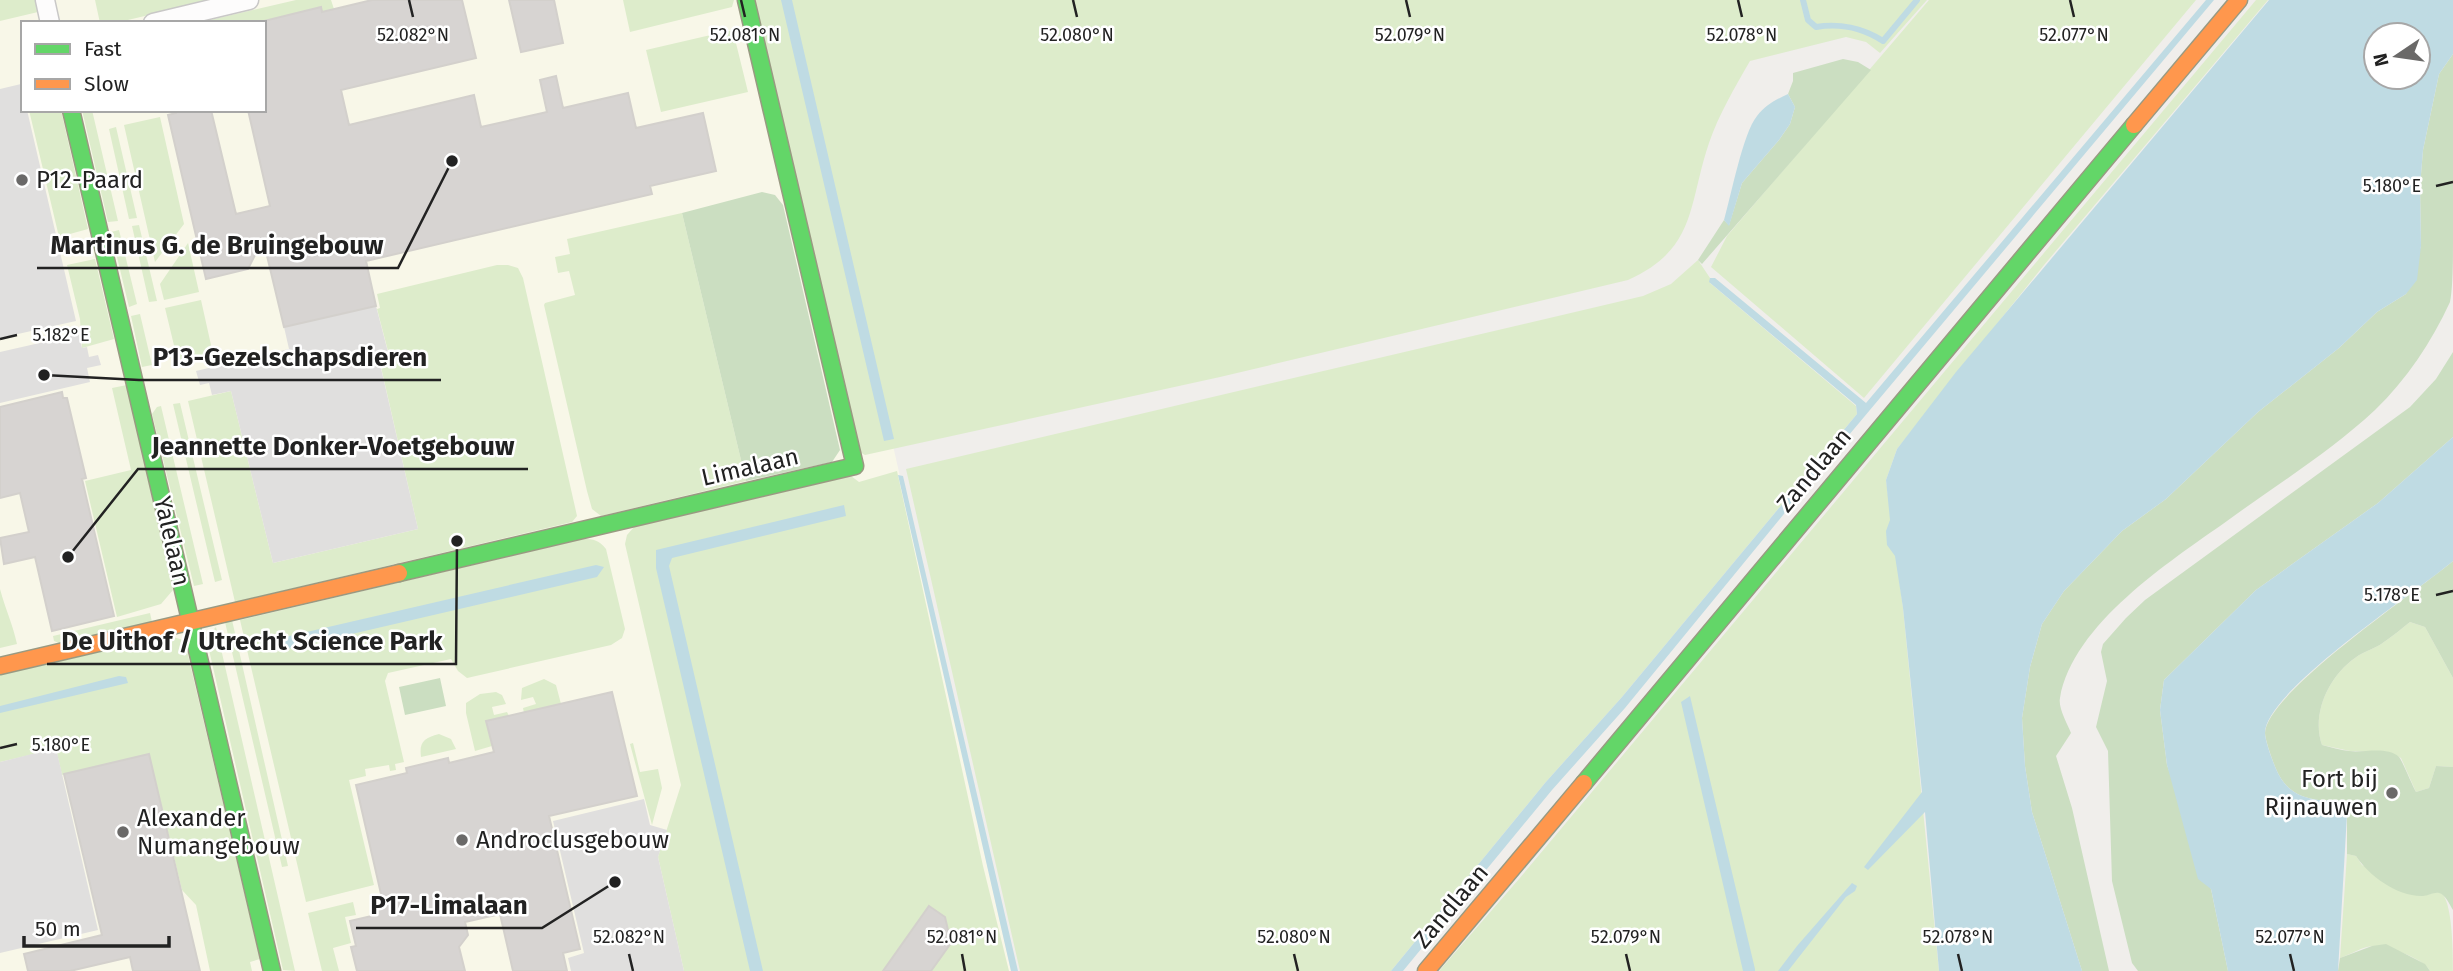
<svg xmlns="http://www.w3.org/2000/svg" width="2453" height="971" font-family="'Fira Sans',sans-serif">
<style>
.education{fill:#f8f7e8;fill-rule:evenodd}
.grass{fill:#ddeccb}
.forest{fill:#cbdec1}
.parking{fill:#e0dfde}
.water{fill:#bfdbe3;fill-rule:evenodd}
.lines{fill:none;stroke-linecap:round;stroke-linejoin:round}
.stream{stroke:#bfdbe3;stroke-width:6}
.building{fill:#d7d4d2;stroke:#d3d0cc;stroke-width:2}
.street-casing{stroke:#c9c8c7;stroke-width:21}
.fast-casing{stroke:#999a82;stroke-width:19}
.slow-casing{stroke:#999a82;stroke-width:19}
.street{stroke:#fdfcfc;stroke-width:18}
.fast{stroke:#63d668;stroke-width:16}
.slow{stroke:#ff974d;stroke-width:16}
.ticks{fill:none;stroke:#222;stroke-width:2.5}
.poi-dot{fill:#6a6968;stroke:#fff;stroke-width:2.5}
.labels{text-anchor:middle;stroke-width:5;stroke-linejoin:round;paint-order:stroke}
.poi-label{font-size:24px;fill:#222;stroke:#fff;text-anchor:start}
.street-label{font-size:24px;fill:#222;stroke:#fff}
.ticks-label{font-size:18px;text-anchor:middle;fill:#222;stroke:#fff;stroke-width:5;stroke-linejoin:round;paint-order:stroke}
.leader{fill:none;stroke:#222;stroke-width:2.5}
.callout-dot{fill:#222;stroke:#fff;stroke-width:2.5}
.callout-label{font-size:26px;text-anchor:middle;font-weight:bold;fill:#222;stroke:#fff;stroke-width:5;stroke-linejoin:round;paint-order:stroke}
</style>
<rect width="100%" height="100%" fill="#f0eeeb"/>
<!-- education -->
<path class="education" d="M0 0H793L1011 971H0ZM23 23H264V110H23Z"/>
<!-- grass -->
<path class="grass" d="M0 0H35L38 12 0 21Z
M95 0H213L115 23H100Z
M296 0H331L334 9 322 12 320 7 255 23H197Z
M623 0H734L732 7 630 32Z
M752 0H1927L1880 53 1866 42 1846 37 1750 61C1735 87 1719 114 1709 143 1688 205 1697 249 1628 280L1220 377 865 455 858 451Z
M1929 0H2196L1864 398 1711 267 1727 236Z
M2256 0H2268L2044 265 1897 449 1886 480 1903 608 1939 971H1439L1519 879Z
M728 31H733L748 92 661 112 646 50Z
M29 110H61L88 229 59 237Z
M82 110H92L118 221 108 222Z
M160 117 184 224 155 262 124 125Z
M116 127 137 218 129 219 109 129Z
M682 213 746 481 601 516 592 509 587 491 544 305 545 303 575 295 569 271 558 273 555 257 570 254 567 239Z
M139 225 157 301 149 302 132 226Z
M119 230 137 304 129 307 111 232Z
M188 243 199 292 164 300 160 284Z
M95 259 114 339 82 348 80 319 67 265Z
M1698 260 1710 278V283L1856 406 1857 414 1622 697 1545 783 1391 971H1020L906 469 1643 296 1671 284Z
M497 265H508L518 268 523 278 575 507 577 516 572 522 235 602 188 401 231 391 273 563 418 529 378 354 388 351 377 309 380 308 377 294Z
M201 300 213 354 178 362 165 308Z
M140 314 152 365 142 367 131 316Z
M127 385 173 590 161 604 117 617 85 481 131 470 112 388Z
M180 403 222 580 215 582 173 404Z
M161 406 203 584 194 586 152 414 157 407Z
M897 471 983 866 1009 971H684L658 857 681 785 625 544 627 535 634 527 851 476 859 482Z
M583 539C594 539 599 540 606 549L625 629 622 638 611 645 467 678 458 671 451 659 388 673 385 681 404 762 395 764 396 770 390 771 389 765 365 769 366 776 349 780 374 885 306 902 240 620Z
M0 589C5 608 13 625 17 644L0 648Z
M150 613 152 622 59 643 54 641 53 636Z
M232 620 288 866 282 867 225 622Z
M2410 622 2425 627 2453 678V767L2436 766 2429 788 2416 792 2401 758 2388 752 2350 751 2322 745C2311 714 2329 676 2355 658 2364 651 2375 649 2384 642 2393 636 2401 629 2410 622Z
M216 627 295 971 283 970 206 637Z
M170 636 183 640 187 651 260 959 250 962 252 971H210L196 905 182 890 149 754 62 775 56 749 0 762V675Z
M544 679 556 685 561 704 524 713 523 708 536 704 533 697 521 700 522 688Z
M496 692 502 695 506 704 492 707 494 715 507 712 509 716 487 722 492 746 475 751 466 713V703L480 694Z
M439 734 451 739 456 749 421 757C419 742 424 738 439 734Z
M633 743 640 772 658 769 662 788 652 825 630 744Z
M2347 854 2356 856 2362 865 2422 896C2427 895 2435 892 2439 892 2453 895 2453 956 2453 971H2430C2423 958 2389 946 2373 946 2363 946 2350 955 2340 958Z
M353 902 356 915 345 917 351 943 333 948 339 971H322L308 913Z"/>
<!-- forest -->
<path class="forest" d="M2453 54C2453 116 2453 178 2453 239 2453 256 2453 288 2450 302 2431 343 2407 379 2375 410 2330 452 2276 485 2227 521 2169 562 2073 624 2060 698 2058 708 2067 723 2071 733L2056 756 2072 808 2109 971H2082L2032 812 2025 766 2022 718 2030 667 2042 624 2064 591 2122 531 2166 499 2258 412 2339 348 2377 312 2406 294 2421 246 2420 186 2423 150 2439 74Z
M1843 59 1858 62 1871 70 1702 264 1698 260 1724 220 1729 225 1742 183 1779 140 1790 124 1795 107 1788 94 1793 81V73Z
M762 192 775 195 783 205 840 450 832 462 746 481 682 213Z
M2453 352V437L2378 503 2256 590 2164 680 2160 710 2167 765 2211 889 2228 971H2138L2132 963 2112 881 2108 751 2096 727 2107 681 2101 652 2103 644 2126 618 2145 600 2410 407 2436 379Z
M2453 561V678L2425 627 2410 622C2401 629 2393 636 2384 642 2375 649 2364 651 2355 658 2329 676 2311 714 2322 745 2331 747 2340 750 2349 751 2364 753 2387 746 2399 757 2402 760 2412 785 2416 792L2429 788 2436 766 2453 767V910C2450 905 2445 894 2439 893 2434 892 2428 896 2423 896 2398 897 2369 876 2356 856L2347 854V814L2338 801C2309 801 2288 797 2276 769 2273 762 2265 740 2265 733 2266 693 2419 590 2453 561Z
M440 678 446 706 405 715 399 687Z
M2386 944 2425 964 2430 971H2338L2340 958 2372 946Z"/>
<!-- parking -->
<path class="parking" d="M21 84 23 110H27L76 321 0 338V89Z
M376 306 388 352 378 355 418 529 273 563 231 391 212 395 209 383 200 385 196 371 289 349 284 327Z
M79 334 82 348 87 347 89 357 98 355 101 365 87 368 90 382 0 403V352Z
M56 748 98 930 0 953V762Z
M644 799 650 825 667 830 658 857 684 971H571L568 958 584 953 553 821Z"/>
<!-- water -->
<path class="water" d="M781 0H792L894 439 884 441Z
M2206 0H2214L1833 454 1625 708 1552 790 1403 971H1391L1545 783 1622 697 1857 414 1856 405 1709 282 1710 278H1715L1866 403Z
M2269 0H2453V54L2439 74 2423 150 2420 186 2421 246 2417 280 2406 294 2377 312 2339 348 2258 412 2166 499 2122 531 2064 591 2042 624 2030 667 2022 718 2025 766 2032 812 2082 971H1939L1925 812 1868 870 1864 867 1922 792 1903 608 1895 556 1887 545 1886 531 1890 520 1886 480 1897 449 1956 372ZM2376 35H2418V77H2376Z
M1788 94 1795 107 1790 124 1779 140 1742 183 1729 226 1724 220C1731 196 1743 133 1757 116 1766 105 1775 100 1788 94Z
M2453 437V561C2418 591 2265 691 2265 733 2265 741 2273 762 2276 769 2288 797 2309 801 2338 801L2347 814 2338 971H2228L2211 889 2198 879 2167 765 2160 710 2164 680 2256 590 2378 503Z
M898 475 903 476 1018 971H1011Z
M844 505 846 516 672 558 669 566 763 971H750L656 568V550Z
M596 565 604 567 597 577 287 649 284 642 285 637Z
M119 676 126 677 128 683 0 713V706Z
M1690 696 1755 969V971H1743L1681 702Z
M1852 883 1857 886 1855 891 1846 897 1788 971H1778L1797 946Z"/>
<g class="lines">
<!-- stream -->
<path class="stream" d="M1803 0 1808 20 1816 27C1839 23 1863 28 1883 41L1917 0"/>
</g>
<!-- building -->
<path class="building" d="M372 0H462L476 58 341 90 349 125 474 95 481 127 547 112 540 80 556 76 563 108 628 93 636 128 703 113 716 171 650 186 652 194 366 261 376 306 284 327 263 239 248 269 206 279 168 115 176 113V110H211L236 214 270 206 248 110H264V21L321 7 322 12Z
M509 0H554L563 43 521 52Z
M62 392 63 398H67L86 478 82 479 114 616 52 631 35 557 4 564 0 538 29 532 20 493 0 498V407Z
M612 692 637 796 549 816 580 949 563 953 567 971H513L500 914 465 922 468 935 459 947 465 971H357L351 947 356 946 350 921 376 915 375 910 384 907 356 785 407 773 406 768 448 758 449 763 494 752 486 721Z
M149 754 200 971H133L130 957 70 971H28L24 954 102 935 64 774Z
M929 906 945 917 951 943 931 971H883Z"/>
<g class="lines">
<defs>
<path id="street" d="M45 0 50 23
M153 23 249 0"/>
<path id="fast" d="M71 110 272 971
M399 573 855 466 746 0
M1584 783 2134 125"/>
<path id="slow" d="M2134 125 2239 0
M0 666 399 573
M1426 971 1584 783"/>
</defs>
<!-- street casing -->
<use href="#street" class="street-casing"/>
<!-- fast casing -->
<use href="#fast" class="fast-casing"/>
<!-- slow casing -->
<use href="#slow" class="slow-casing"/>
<!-- street -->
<use href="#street" class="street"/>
<!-- fast -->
<use href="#fast" class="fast"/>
<!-- slow -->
<use href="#slow" class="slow"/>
</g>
<!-- ticks -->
<path class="ticks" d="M409 0 413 17M741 0 745 17M1073 0 1077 17M1406 0 1410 17M1738 0 1742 17M2070 0 2074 17M2436 186 2453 182M0 339 17 335M2436 595 2453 591M0 748 17 744M629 954 633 971M962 954 965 971M1294 954 1298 971M1626 954 1630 971M1958 954 1962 971M2290 954 2294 971"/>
<!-- markers -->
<g class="poi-dot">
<circle cx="22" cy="180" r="7"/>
<circle cx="2392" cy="793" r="7"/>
<circle cx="123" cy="832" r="7"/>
<circle cx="462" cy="840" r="7"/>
</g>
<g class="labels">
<!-- poi labels -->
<g class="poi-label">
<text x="36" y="188">P12-Paard</text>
<text x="2378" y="787" text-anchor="end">Fort bij<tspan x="2378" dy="28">Rijnauwen</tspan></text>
<text x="137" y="826">Alexander<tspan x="137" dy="28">Numangebouw</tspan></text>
<text x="476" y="848">Androclusgebouw</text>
</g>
<!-- street labels -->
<g class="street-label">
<text transform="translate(750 467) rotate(-13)" y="8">Limalaan</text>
<text transform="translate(1814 470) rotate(-50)" y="8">Zandlaan</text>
<text transform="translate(172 541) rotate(77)" y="8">Yalelaan</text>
<text transform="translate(1451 906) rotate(-50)" y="8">Zandlaan</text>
</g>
</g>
<g class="ticks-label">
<text x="413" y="41">52.082°N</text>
<text x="745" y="41">52.081°N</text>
<text x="1077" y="41">52.080°N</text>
<text x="1410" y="41">52.079°N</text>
<text x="1742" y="41">52.078°N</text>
<text x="2074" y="41">52.077°N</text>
<text x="2392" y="192">5.180°E</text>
<text x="61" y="341">5.182°E</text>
<text x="2392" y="601">5.178°E</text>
<text x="61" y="751">5.180°E</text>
<text x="629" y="943">52.082°N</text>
<text x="962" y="943">52.081°N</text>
<text x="1294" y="943">52.080°N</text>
<text x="1626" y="943">52.079°N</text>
<text x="1958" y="943">52.078°N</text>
<text x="2290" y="943">52.077°N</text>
</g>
<!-- callouts -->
<path class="leader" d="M452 161L398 268H37M44 375L139 380H441M68 557L138 469H528M457 541L456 664H47M615 882L542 928H356"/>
<g class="callout-dot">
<circle cx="452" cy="161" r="7"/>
<circle cx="44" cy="375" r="7"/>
<circle cx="68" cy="557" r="7"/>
<circle cx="457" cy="541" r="7"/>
<circle cx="615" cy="882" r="7"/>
</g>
<g class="callout-label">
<text x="217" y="254">Martinus G. de Bruingebouw</text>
<text x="290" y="366">P13-Gezelschapsdieren</text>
<text x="333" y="455">Jeannette Donker-Voetgebouw</text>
<text x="252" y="650">De Uithof / Utrecht Science Park</text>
<text x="449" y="914">P17-Limalaan</text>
</g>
<!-- legend -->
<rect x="21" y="21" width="245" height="91" fill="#ffffff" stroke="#a7a7a7" stroke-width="2"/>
<rect x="35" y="44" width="35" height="10" fill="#63d668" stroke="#a7a7a7" stroke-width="2"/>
<text x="84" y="56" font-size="21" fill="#222222">Fast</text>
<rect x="35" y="79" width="35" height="10" fill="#ff974d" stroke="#a7a7a7" stroke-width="2"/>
<text x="84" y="91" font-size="21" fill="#222222">Slow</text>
<!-- north arrow -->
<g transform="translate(2397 56) rotate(257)"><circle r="33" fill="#ffffff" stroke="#a7a7a7" stroke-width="2"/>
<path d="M0-5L12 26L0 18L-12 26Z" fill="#6a6968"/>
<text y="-10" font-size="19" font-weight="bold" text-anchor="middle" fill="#222222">N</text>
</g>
<!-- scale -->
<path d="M24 936v10h145v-10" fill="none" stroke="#222222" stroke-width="3.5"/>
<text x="35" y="936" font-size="21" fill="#222222" stroke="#ffffff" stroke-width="5" paint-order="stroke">50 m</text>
</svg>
